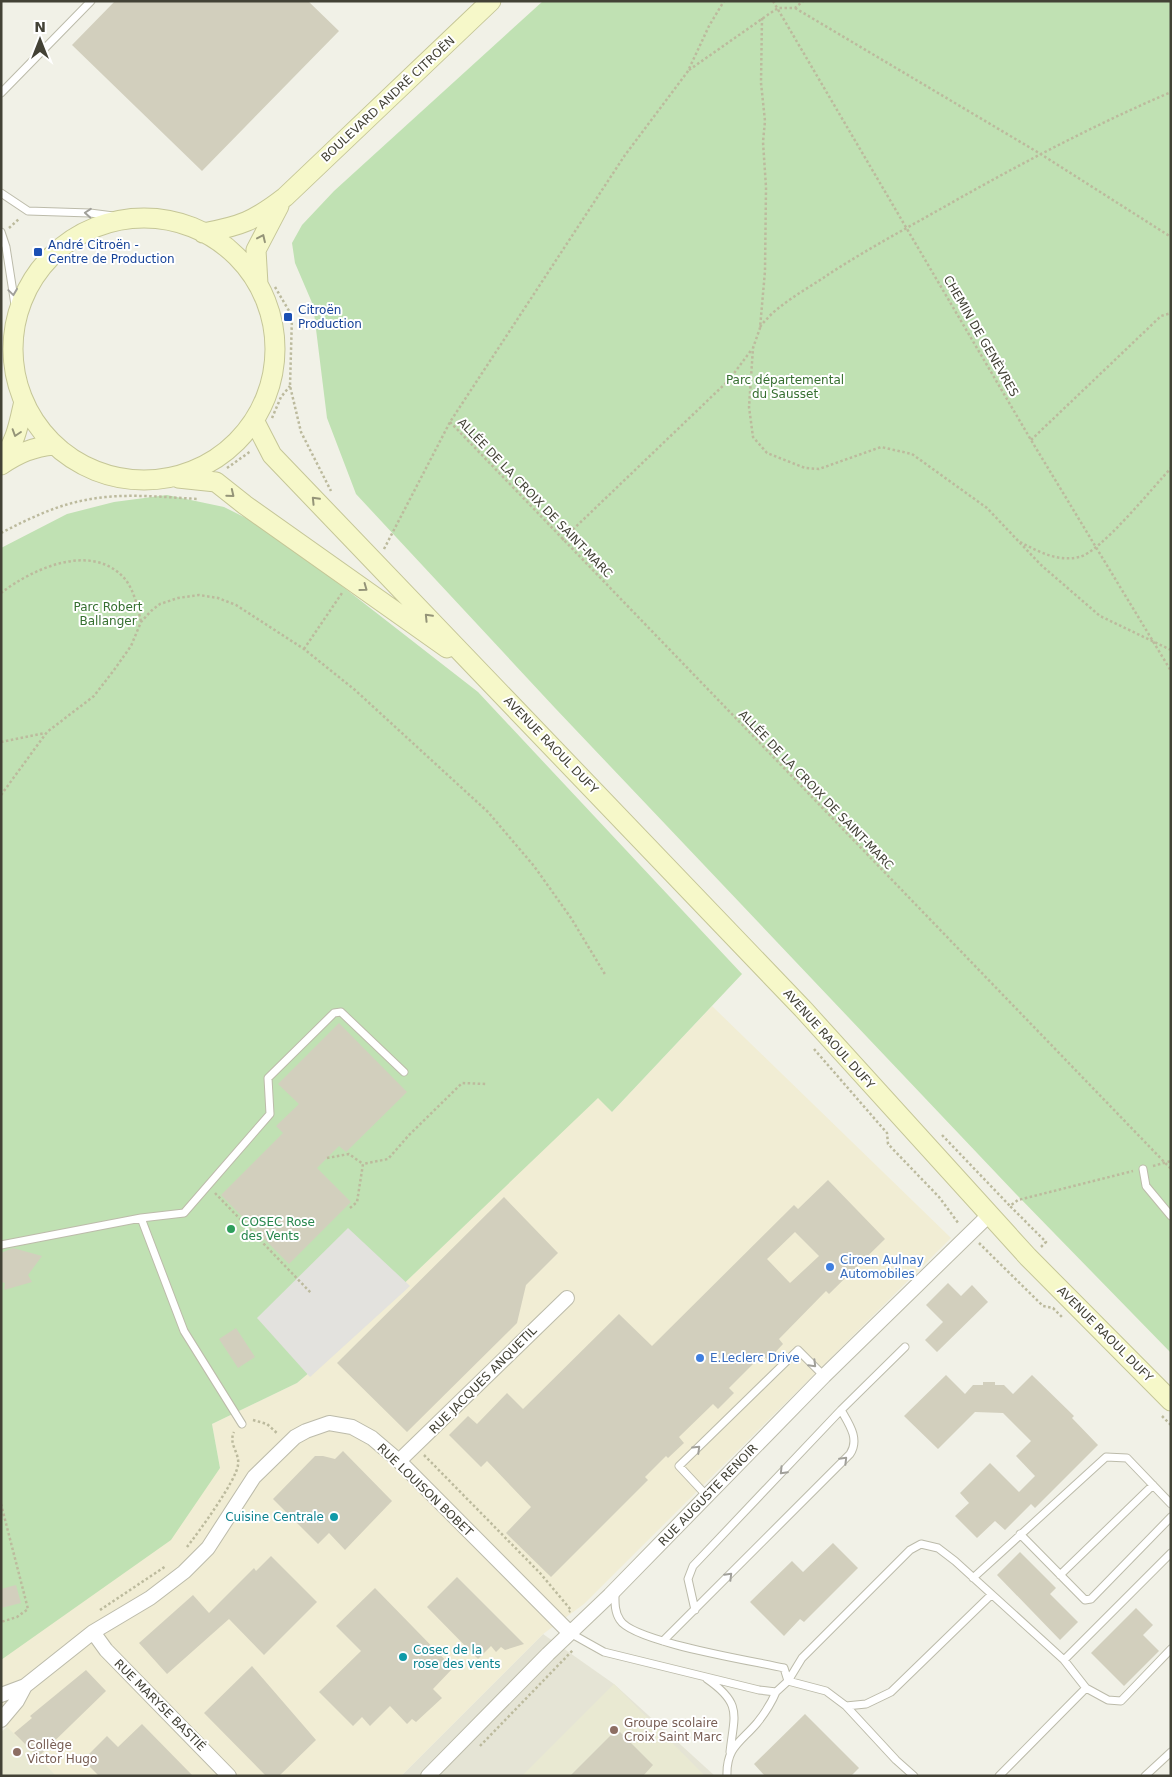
<svg xmlns="http://www.w3.org/2000/svg" width="1172" height="1777" font-family="'DejaVu Sans',sans-serif">
<style>
.residential{fill:#e5e4d5}
.commercial{fill:#f1edd4}
.education{fill:#e9e9d2}
.green{fill:#c0e1b3}
.parking{fill:#e3e2de}
.building{fill:#d2cfbd;fill-rule:evenodd}
.lines{fill:none;stroke-linecap:round;stroke-linejoin:round}
.service-casing{stroke:#bcbbaa;stroke-width:9}
.minor-casing{stroke:#bcbbaa;stroke-width:16}
.secondary-casing{stroke:#c5c697;stroke-width:21}
.path{stroke:#bcba9d;stroke-width:2.5;stroke-dasharray:2.5 2.5;stroke-linecap:butt}
.service{stroke:#fff;stroke-width:7}
.minor{stroke:#fff;stroke-width:14}
.secondary{stroke:#f6f8c9;stroke-width:19}
.oneway{stroke:#a1a09a}
.oneway2{stroke:#949478}
.transit-dot{fill:#1a4fb4;stroke:#fff;stroke-width:2}
.leisure-dot{fill:#2e9e5b;stroke:#fff;stroke-width:2}
.shop-dot{fill:#3f7fe0;stroke:#fff;stroke-width:2}
.culture-dot{fill:#0f9aa8;stroke:#fff;stroke-width:2}
.education-dot{fill:#8d6e63;stroke:#fff;stroke-width:2}
.labels{text-anchor:middle;stroke-width:4;stroke-linejoin:round;paint-order:stroke}
.street-label{font-size:12px;fill:#434236;stroke:#fff}
.transit-label{font-size:12px;fill:#164399;stroke:#fff;text-anchor:start}
.park-label{font-size:12px;fill:#366f30;stroke:#fff}
.leisure-label{font-size:12px;fill:#27864d;stroke:#fff;text-anchor:start}
.shop-label{font-size:12px;fill:#366cbe;stroke:#fff;text-anchor:start}
.culture-label{font-size:12px;fill:#0d838f;stroke:#fff;text-anchor:end}
.education-label{font-size:12px;fill:#785e54;stroke:#fff;text-anchor:start}
</style>
<rect width="100%" height="100%" fill="#f1f1e7"/>
<!-- residential -->
<path class="residential" d="M543 1634 614 1684 715 1776H401Z"/>
<!-- commercial -->
<path class="commercial" d="M712 1006 951 1238 584 1604 543 1634 401 1776H56L1 1722V1660L220 1468 212 1424 297 1383 323 1361 598 1097 612 1112Z"/>
<!-- education -->
<path class="education" d="M614 1684 705 1776H522Z
M7 1727 41 1760 56 1776H1V1732Z"/>
<!-- green -->
<path class="green" d="M543 1H1171V1353L1015 1193 555 708 356 494 327 418 313 305 295 263 292 243 302 225 334 191Z
M167 495 224 507 270 530 478 692 742 974 612 1112 598 1098 323 1361 297 1383 212 1424 220 1468 171 1540 1 1660V548L67 514 114 502Z"/>
<!-- parking -->
<path class="parking" d="M348 1228 410 1286 310 1377 257 1318Z"/>
<!-- building -->
<path class="building" d="M115 1H308L339 31 202 171 72 45Z
M339 1023 407 1092 346 1152 339 1146 317 1168 351 1202 289 1264 221 1195 283 1133 276 1126 299 1104 278 1084Z
M828 1180 885 1239 829 1294 826 1291 779 1339 783 1344 768 1360 762 1355 729 1388 734 1393 718 1409 713 1404 679 1437 684 1443 668 1458 666 1456 645 1477 648 1480 551 1577 506 1533 531 1507 487 1461 481 1467 449 1435 468 1416 477 1424 507 1393 523 1409 619 1314 652 1346 794 1205 798 1209ZM795 1232 819 1256 790 1283 767 1259Z
M504 1197 558 1253 526 1285 517 1323 407 1432 337 1363Z
M13 1248 42 1256 28 1275 32 1282 4 1290 5 1283 1 1282V1253Z
M948 1283 961 1296 972 1285 988 1302 937 1352 925 1340 943 1322 926 1305Z
M236 1328 255 1357 238 1368 219 1339Z
M946 1375 965 1394 973 1385H983V1382H995V1385H1004L1013 1394 1032 1375 1074 1416 1072 1418 1098 1445 1035 1508 1031 1504 1005 1530 995 1521 977 1538 955 1516 969 1503 960 1493 990 1463 1019 1492 1035 1476 1016 1456 1031 1441 1003 1413 975 1412 938 1449 904 1416Z
M343 1451 392 1501 345 1550 329 1533 318 1544 273 1499 315 1456H323L335 1459Z
M833 1543 858 1568 804 1622 800 1619 784 1636 750 1602 792 1561 803 1572Z
M1020 1552 1056 1588 1050 1594 1078 1622 1060 1640 997 1575Z
M271 1556 317 1602 264 1655 229 1619 167 1674 139 1643 193 1595 209 1613 254 1568 256 1571Z
M457 1577 524 1644 505 1650 501 1647 496 1652 491 1646 478 1659 427 1607Z
M16 1585 21 1603 1 1608V1589Z
M375 1588 453 1668 433 1689 442 1698 416 1722 412 1719 407 1724 390 1706 370 1726 362 1717 353 1726 319 1692 361 1651 336 1626Z
M1136 1608 1153 1625 1143 1635 1159 1651 1124 1686 1091 1653Z
M252 1666 316 1740 279 1776H266L204 1713Z
M86 1670 106 1691 38 1757 14 1733 32 1718 30 1716Z
M805 1714 859 1768 851 1776H765L754 1764Z
M142 1724 193 1776H99L83 1760 107 1736 118 1747Z
M617 1729 653 1765 643 1776H570Z"/>
<g class="lines">
<defs>
<path id="service" d="M1 93 91 1
M1 193 28 211 90 213 137 219
M1 232 6 247 17 318
M1143 1169 1146 1186 1171 1216
M141 1218 184 1213 270 1114 268 1078 334 1013 341 1012 404 1072
M1 1245 141 1218 184 1331 242 1424
M707 1496 679 1466 798 1350 824 1376
M1020 1534 1085 1600 1091 1599 1171 1517
M1060 1575 1153 1485
M973 1578 1106 1457 1127 1458 1171 1504
M615 1590C615 1601 614 1611 620 1620 633 1642 754 1661 784 1668L788 1681
M695 1610 688 1579 693 1566 841 1410 905 1347
M570 1633 604 1652 759 1690 776 1692 788 1681 826 1691 846 1706 896 1760 914 1776
M663 1641 850 1454C860 1439 849 1424 841 1410
M1064 1660 1171 1553
M707 1679C743 1704 734 1715 730 1752
M788 1681 802 1658 910 1550 921 1544 938 1548 955 1561 1064 1660 1086 1688
M846 1706 866 1704 891 1692 991 1595
M727 1776C726 1747 741 1742 757 1723 765 1713 771 1704 776 1692
M999 1776 1086 1688 1108 1700 1121 1701 1171 1649
M1145 1776 1171 1752"/>
<path id="minor" d="M399 1461 567 1298
M93 1632 106 1650 229 1776
M1 1695 25 1686 93 1632 150 1598 184 1572 208 1548 254 1477 295 1437 306 1431 329 1423 352 1427 372 1438 399 1461 570 1633
M1 1720 17 1701 25 1686
M428 1776 548 1654 610 1595 824 1376 989 1215"/>
<path id="secondary" d="M13 349a131 131 0 1 1 262 0a131 131 0 1 1-262 0Z
M203 233C241 226 254 221 285 197L491 1
M258 284 256 250 279 206
M254 420 272 455 803 1009 1028 1257 1171 1401
M1 461C16 443 19 423 24 401
M1 465C19 453 33 447 54 445
M178 478 216 482 245 505 447 648"/>
</defs>
<!-- service casing -->
<use href="#service" class="service-casing"/>
<!-- minor casing -->
<use href="#minor" class="minor-casing"/>
<!-- secondary casing -->
<use href="#secondary" class="secondary-casing"/>
<!-- path -->
<path class="path" d="M773 1 1031 440 1171 671
M795 8 1039 153 1171 237
M762 18 761 83 765 121 763 142 766 187 765 271 760 328 753 348 749 407 753 437 767 453 805 468 819 469 881 447 912 454 987 508 1041 565 1100 616 1171 650
M689 70 769 14 778 8H795L803 1
M9 228 20 218
M275 287 292 316 290 386 301 432 331 491
M760 327C777 304 806 290 829 274 866 250 905 229 944 207 1018 165 1092 126 1171 92
M272 418 281 397 290 386
M450 422 1171 1169
M1031 440 1161 316 1171 313
M227 468 251 451
M145 480 163 484
M1 533C30 518 59 504 91 499 126 493 162 497 198 499
M562 540 729 380 752 349
M1020 542C1039 552 1058 562 1079 557 1100 553 1154 486 1171 468
M384 549 450 422 625 155 688 71 709 26 724 1
M1 593C32 569 92 541 125 579 134 590 138 608 141 622
M304 649 342 593
M1 742 45 733
M1 795 47 732 94 696 114 670 131 646 141 622 151 611 160 604 178 598 199 595 218 598 236 605 304 649 355 690 488 812 534 866 571 918 606 976
M814 1049 887 1133 888 1144 939 1197 959 1224
M942 1135 1010 1206
M327 1158 349 1154 363 1164
M1153 1166 1171 1161
M215 1193 311 1293
M350 1208 357 1202 363 1164 388 1159 409 1135 462 1083 487 1084
M979 1243 1043 1306 1053 1308 1062 1317
M1041 1247 1046 1242 1010 1206 1018 1200 1133 1171
M1162 1416 1171 1425
M253 1420 267 1424 278 1434
M424 1455 540 1573 571 1610 569 1612
M1 1504 28 1609 17 1617 1 1622
M187 1547C198 1533 236 1481 238 1465 240 1453 228 1444 234 1432
M100 1610 166 1566
M480 1746 573 1650"/>
<!-- service -->
<use href="#service" class="service"/>
<!-- minor -->
<use href="#minor" class="minor"/>
<!-- secondary -->
<use href="#secondary" class="secondary"/>
</g>
<!-- one-way arrows -->
<defs><path id="oneway-chevron" d="M-2-3.5L2.5 0L-2 3.5" fill="none" stroke-width="1.6" stroke-linecap="round" stroke-linejoin="round" transform="scale(1.25)"/></defs>
<g class="oneway">
<use href="#oneway-chevron" transform="translate(88 213) rotate(-176)"/>
<use href="#oneway-chevron" transform="translate(13 292) rotate(82)"/>
<use href="#oneway-chevron" transform="translate(813 1364) rotate(45)"/>
<use href="#oneway-chevron" transform="translate(697 1449) rotate(-44)"/>
<use href="#oneway-chevron" transform="translate(844 1460) rotate(-45)"/>
<use href="#oneway-chevron" transform="translate(783 1471) rotate(134)"/>
<use href="#oneway-chevron" transform="translate(729 1576) rotate(-45)"/>
</g>
<g class="oneway2">
<use href="#oneway-chevron" transform="translate(262 238) rotate(-65)"/>
<use href="#oneway-chevron" transform="translate(16 433) rotate(108)"/>
<use href="#oneway-chevron" transform="translate(231 494) rotate(39)"/>
<use href="#oneway-chevron" transform="translate(315 500) rotate(-134)"/>
<use href="#oneway-chevron" transform="translate(364 588) rotate(36)"/>
<use href="#oneway-chevron" transform="translate(428 617) rotate(-134)"/>
</g>
<!-- markers -->
<g class="transit-dot">
<rect x="33" y="247" width="10" height="10" rx="2.5"/>
<rect x="283" y="312" width="10" height="10" rx="2.5"/>
</g>
<circle class="leisure-dot" cx="231" cy="1229" r="5"/>
<g class="shop-dot">
<circle cx="830" cy="1267" r="5"/>
<circle cx="700" cy="1358" r="5"/>
</g>
<g class="culture-dot">
<circle cx="334" cy="1517" r="5"/>
<circle cx="403" cy="1657" r="5"/>
</g>
<g class="education-dot">
<circle cx="614" cy="1730" r="5"/>
<circle cx="17" cy="1752" r="5"/>
</g>
<g class="labels">
<!-- street labels -->
<g class="street-label">
<text transform="translate(388 99) rotate(-43)" y="4">BOULEVARD ANDRÉ CITROËN</text>
<text transform="translate(981 336) rotate(60)" y="4">CHEMIN DE GENÈVRES</text>
<text transform="translate(535 498) rotate(46)" y="4">ALLÉE DE LA CROIX DE SAINT-MARC</text>
<text transform="translate(551 745) rotate(46)" y="4">AVENUE RAOUL DUFY</text>
<text transform="translate(816 790) rotate(46)" y="4">ALLÉE DE LA CROIX DE SAINT-MARC</text>
<text transform="translate(829 1039) rotate(48)" y="4">AVENUE RAOUL DUFY</text>
<text transform="translate(1105 1334) rotate(45)" y="4">AVENUE RAOUL DUFY</text>
<text transform="translate(483 1380) rotate(-45)" y="4">RUE JACQUES ANQUETIL</text>
<text transform="translate(425 1490) rotate(44)" y="4">RUE LOUISON BOBET</text>
<text transform="translate(708 1495) rotate(-46)" y="4">RUE AUGUSTE RENOIR</text>
<text transform="translate(160 1705) rotate(45)" y="4">RUE MARYSE BASTIÉ</text>
</g>
<!-- transit labels -->
<g class="transit-label">
<text x="48" y="249">André Citroën -<tspan x="48" dy="14">Centre de Production</tspan></text>
<text x="298" y="314">Citroën<tspan x="298" dy="14">Production</tspan></text>
</g>
<!-- park labels -->
<g class="park-label">
<text x="785" y="384">Parc départemental<tspan x="785" dy="14">du Sausset</tspan></text>
<text x="108" y="611">Parc Robert<tspan x="108" dy="14">Ballanger</tspan></text>
</g>
<!-- leisure labels -->
<g class="leisure-label">
<text x="241" y="1226">COSEC Rose<tspan x="241" dy="14">des Vents</tspan></text>
</g>
<!-- shop labels -->
<g class="shop-label">
<text x="840" y="1264">Ciroen Aulnay<tspan x="840" dy="14">Automobiles</tspan></text>
<text x="710" y="1362">E.Leclerc Drive</text>
</g>
<!-- culture labels -->
<g class="culture-label">
<text x="324" y="1521">Cuisine Centrale</text>
<text x="413" y="1654" text-anchor="start">Cosec de la<tspan x="413" dy="14">rose des vents</tspan></text>
</g>
<!-- education labels -->
<g class="education-label">
<text x="624" y="1727">Groupe scolaire<tspan x="624" dy="14">Croix Saint Marc</tspan></text>
<text x="27" y="1749">Collège<tspan x="27" dy="14">Victor Hugo</tspan></text>
</g>
</g>
<!-- border -->
<rect width="1172" height="1777" fill="none" stroke="#434236" stroke-width="5"/>
<!-- north arrow -->
<g transform="translate(40 40)" stroke="#ffffff" stroke-width="4" paint-order="stroke">
<path d="M0-4L9 19L0 12L-9 19Z" fill="#434236"/>
<text y="-8" font-size="14" font-weight="bold" text-anchor="middle" fill="#434236">N</text>
</g>
</svg>
